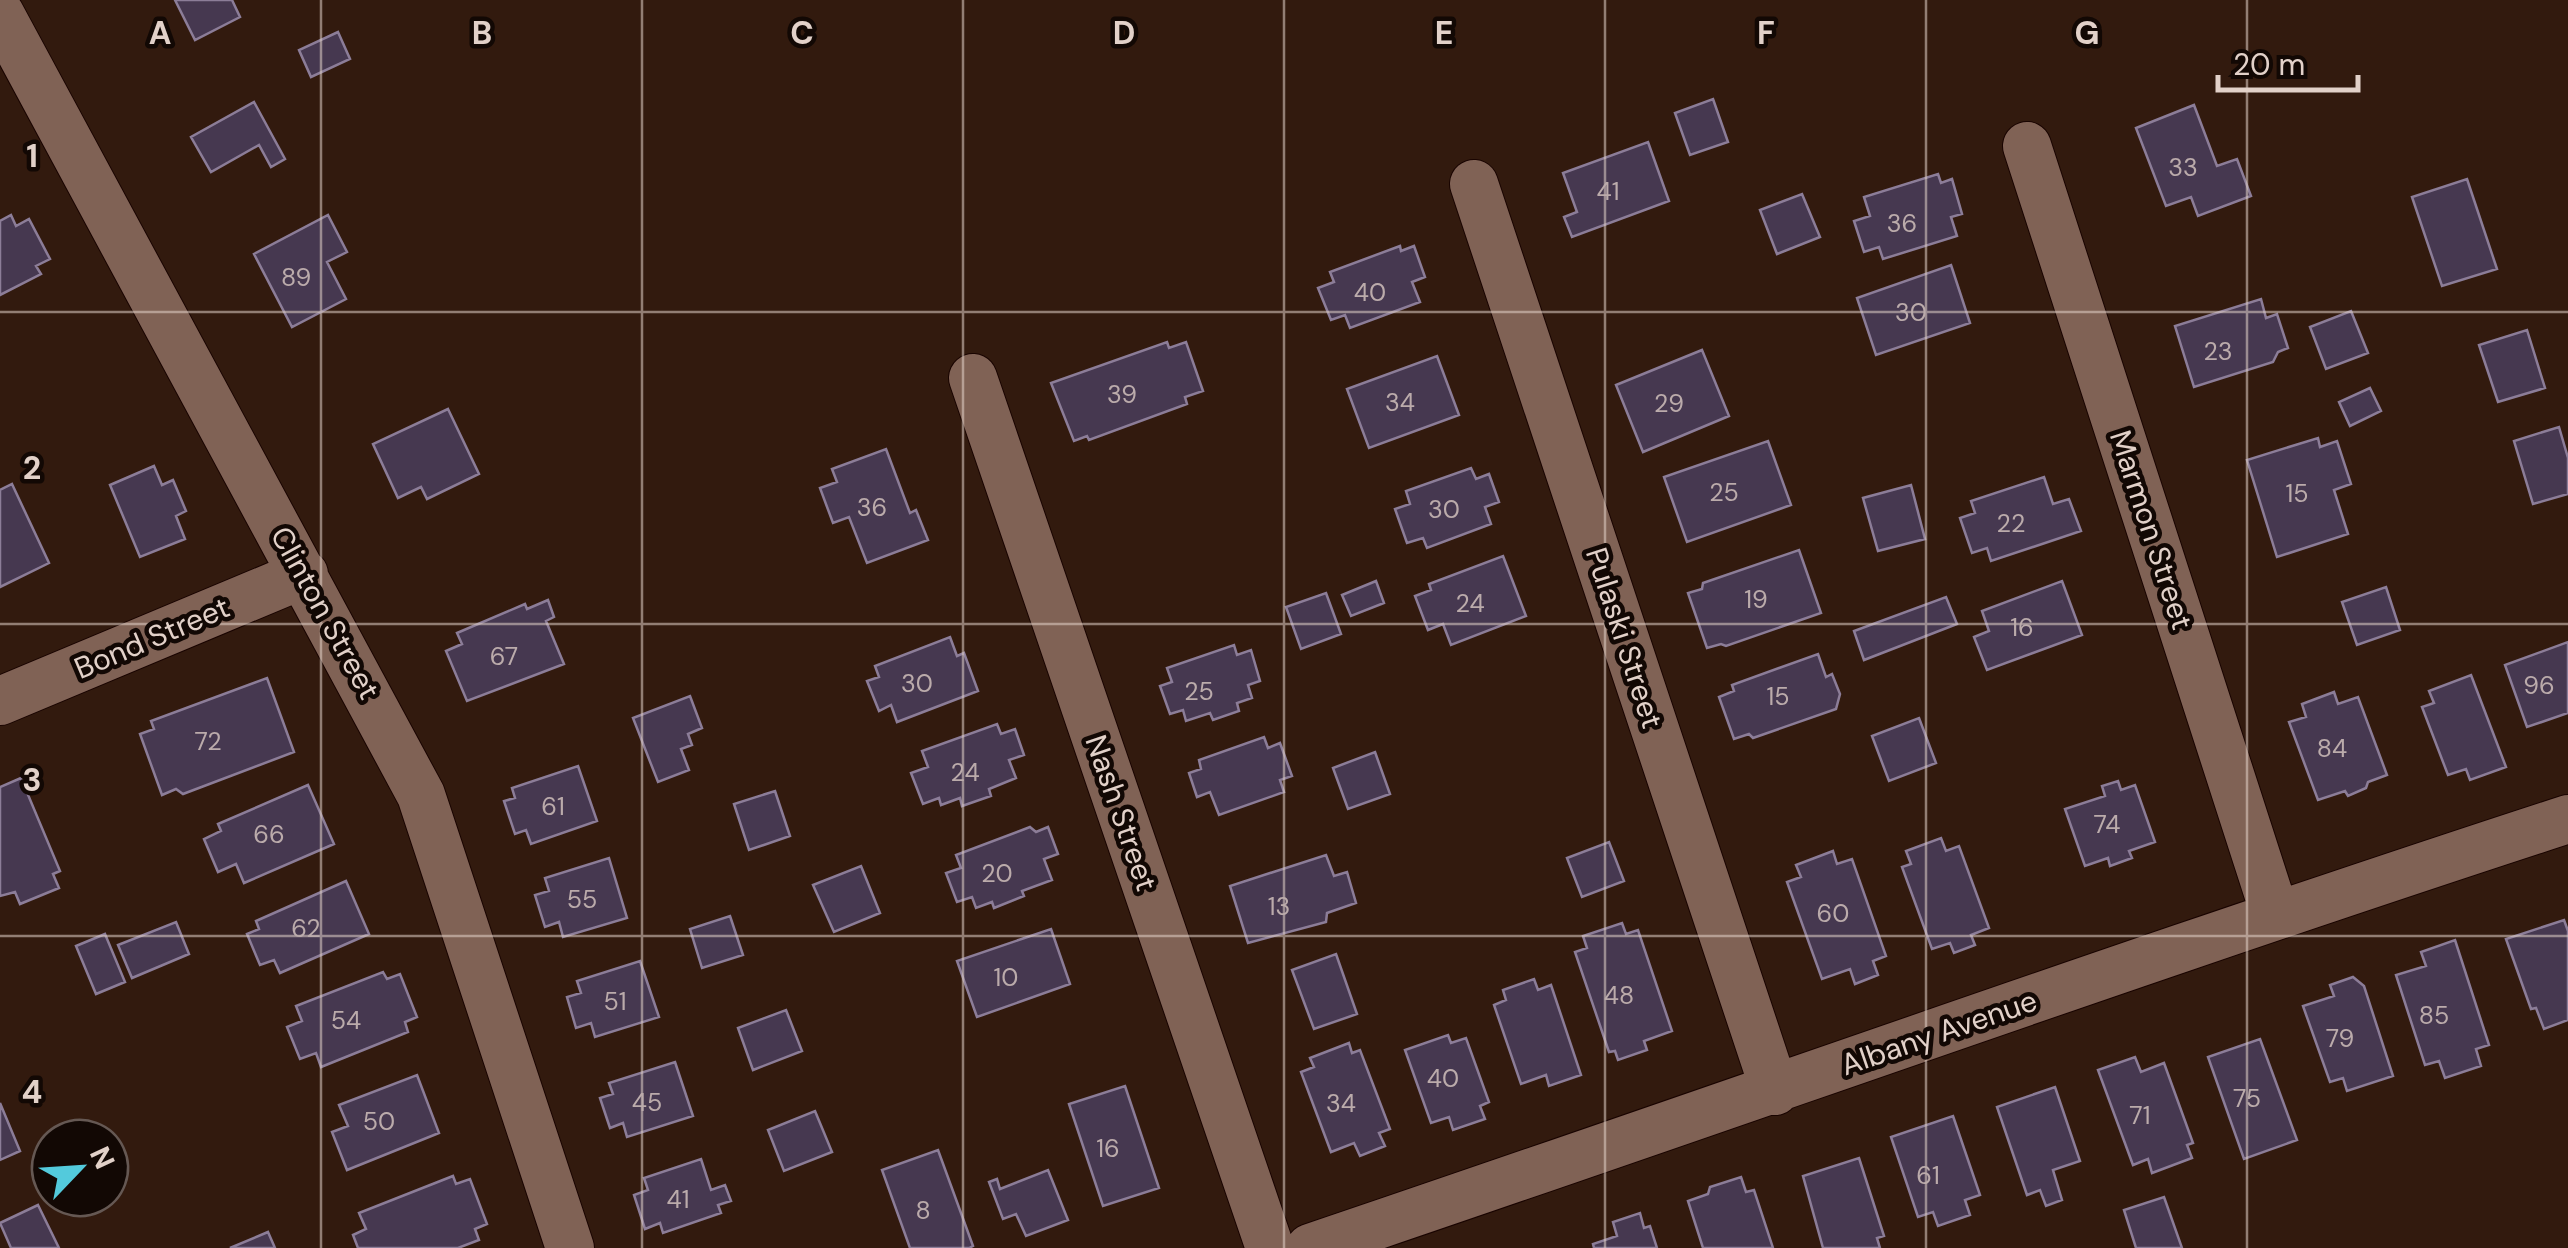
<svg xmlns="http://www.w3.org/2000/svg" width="2568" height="1248" font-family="'DM Sans',sans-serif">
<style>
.building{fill:#463850;stroke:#8c7d98;stroke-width:2.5}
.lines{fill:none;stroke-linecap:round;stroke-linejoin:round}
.minor-casing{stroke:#190400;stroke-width:50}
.minor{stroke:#806255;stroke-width:48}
.grid{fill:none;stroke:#e2d1c9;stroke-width:2.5;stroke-opacity:0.55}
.labels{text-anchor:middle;stroke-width:9;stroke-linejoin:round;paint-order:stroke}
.number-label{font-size:25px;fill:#bbabab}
.street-label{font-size:30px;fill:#e2d1c9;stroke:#120804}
.grid-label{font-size:32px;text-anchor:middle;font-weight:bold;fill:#e2d1c9;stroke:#120804;stroke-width:9;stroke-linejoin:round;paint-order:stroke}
</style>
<rect width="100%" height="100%" fill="#321a0e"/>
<!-- building -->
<path class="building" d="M175 0H232L240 17 195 40Z
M338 32 350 59 311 77 299 50Z
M1713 99 1728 142 1690 155 1675 113Z
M254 102 285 159 271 167 259 145 211 172 191 137Z
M2194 105 2217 166 2237 159 2251 196 2198 216 2191 197 2166 206 2136 128Z
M1648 142 1669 201 1572 237 1564 217 1577 212 1563 173Z
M1938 174 1941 183 1952 179 1962 214 1951 217 1957 236 1883 259 1879 247 1864 252 1854 221 1870 216 1864 197Z
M2467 179 2497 269 2442 286 2412 197Z
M1802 194 1820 237 1777 254 1760 210Z
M11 215 16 226 29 219 50 259 36 266 41 274 0 295V221Z
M328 215 347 252 327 262 346 299 292 327 254 254Z
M1400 246 1401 251 1414 246 1425 277 1412 282 1420 302 1350 328 1345 315 1331 320 1318 288 1334 282 1330 272Z
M1951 265 1970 323 1876 355 1857 298Z
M2261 299 2266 318 2277 314 2288 348 2278 352 2273 362 2194 387 2175 326Z
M2351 311 2368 353 2326 369 2310 327Z
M2527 330 2545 388 2498 402 2479 345Z
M1167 342 1169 348 1186 342 1203 391 1185 397 1187 404 1089 440 1087 436 1074 441 1051 383Z
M1702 350 1729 416 1643 452 1616 385Z
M1437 356 1459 415 1369 448 1347 389Z
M2370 388 2381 411 2350 426 2339 402Z
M448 409 479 474 427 499 421 487 398 498 373 444Z
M2559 427 2568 458V494L2533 504 2514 441Z
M2318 438 2320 447 2337 441 2351 484 2334 490 2348 534 2277 557 2247 460Z
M1768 441 1791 505 1687 542 1664 477Z
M886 449 910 513 916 510 928 540 867 563 849 517 833 523 820 488 837 482 832 469Z
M154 466 162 485 173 480 186 511 176 516 185 539 140 557 110 485Z
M1471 468 1476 479 1489 474 1499 502 1485 507 1491 524 1427 548 1423 538 1407 543 1395 509 1410 504 1406 491Z
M2044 477 2053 504 2069 499 2081 531 1991 561 1987 548 1972 553 1960 518 1975 513 1971 501Z
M12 484 49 563 0 587V490Z
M1911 485 1925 539 1878 551 1863 498Z
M1799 550 1821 613 1726 646 1721 644 1707 648 1688 593 1702 589 1703 583Z
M1503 556 1526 616 1451 645 1443 624 1428 630 1415 596 1431 590 1429 584Z
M1376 581 1384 603 1351 616 1342 595Z
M2062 581 2082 635 1987 670 1974 637 1989 631 1982 611Z
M2386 587 2400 630 2357 645 2342 602Z
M1326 593 1341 634 1301 649 1286 607Z
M1946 597 1957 624 1864 660 1854 631Z
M548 600 554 617 546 621 564 664 467 701 446 651 462 644 457 633 525 604 527 609Z
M950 637 957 656 964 653 978 691 897 722 891 705 879 711 867 681 879 677 875 666Z
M2568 642V713L2527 727 2505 665Z
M1234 645 1237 655 1251 650 1260 681 1248 685 1252 698 1237 703 1239 711 1213 720 1210 713 1186 721 1183 710 1170 714 1160 686 1172 682 1167 668Z
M1818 654 1826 677 1832 674 1840 694 1836 709 1753 738 1749 734 1734 739 1719 697 1734 691 1732 685Z
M2471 675 2506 767 2470 780 2466 769 2448 775 2422 707 2434 703 2429 691Z
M267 678 294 752 183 794 176 789 162 795 140 734 154 729 151 721Z
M2334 692 2338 704 2358 697 2387 775 2368 782 2366 788 2348 796 2345 791 2318 800 2289 722 2306 717 2302 704Z
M690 696 702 728 688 734 692 745 681 749 689 770 658 782 633 718Z
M1919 718 1936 763 1889 781 1872 736Z
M997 724 1001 734 1015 729 1024 755 1009 760 1016 778 989 789 991 796 962 806 960 798 941 805 939 798 923 804 911 773 928 767 922 751Z
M1264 737 1268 748 1280 743 1292 776 1280 780 1284 792 1219 815 1210 792 1197 797 1189 773 1201 769 1199 760Z
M1375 752 1390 794 1348 809 1333 768Z
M578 766 597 821 531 844 526 830 515 834 504 801 515 798 512 788Z
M21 778 60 871 53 874 59 888 20 904 15 892 0 896V787Z
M2118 781 2121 790 2135 785 2155 842 2129 851 2132 858 2110 866 2108 858 2085 866 2065 809 2105 796 2102 786Z
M308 785 334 844 244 883 236 864 218 872 204 839 221 831 218 824Z
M775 791 790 836 749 850 734 804Z
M1030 827 1036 832 1048 827 1058 854 1044 859 1052 880 1022 891 1024 896 994 908 992 902 976 908 972 897 957 902 946 873 961 868 956 855Z
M1941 838 1946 851 1959 846 1989 928 1971 935 1975 945 1954 953 1950 943 1932 949 1902 867 1911 864 1906 851Z
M1609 842 1624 881 1582 897 1567 858Z
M1833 851 1837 864 1852 859 1886 956 1873 961 1878 975 1855 984 1850 969 1822 979 1787 882 1801 877 1796 865Z
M1326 855 1334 876 1347 872 1356 903 1327 913 1326 922 1248 943 1230 886Z
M609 858 627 918 563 937 559 922 545 927 535 895 549 891 545 878Z
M861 866 880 913 834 932 813 885Z
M346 881 369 934 280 973 274 960 260 965 247 934 259 929 256 921Z
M730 916 743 955 702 968 690 929Z
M2564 920 2568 931V1020L2544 1029 2536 1008 2531 1009 2506 939Z
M176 922 189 954 132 978 118 945Z
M1622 923 1626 934 1638 930 1672 1031 1644 1041 1647 1050 1618 1060 1615 1051 1609 1052 1575 952 1587 948 1583 936Z
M1051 929 1070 984 977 1017 957 961Z
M105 934 125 982 96 994 76 946Z
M2455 940 2489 1045 2476 1049 2481 1066 2445 1078 2439 1061 2425 1065 2396 975 2426 966 2421 952Z
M1336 954 1357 1014 1314 1029 1292 970Z
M640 961 659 1017 595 1037 591 1023 576 1028 567 997 581 993 577 981Z
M383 972 387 979 400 974 417 1017 405 1022 408 1032 321 1067 316 1053 300 1059 287 1027 302 1021 296 1006Z
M2353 977 2364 986 2393 1076 2347 1091 2343 1078 2330 1082 2303 1006 2334 996 2330 985Z
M1534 979 1538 990 1551 985 1581 1075 1549 1086 1546 1075 1521 1084 1494 1005 1506 1000 1503 990Z
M786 1010 802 1051 753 1070 738 1028Z
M1448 1035 1451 1043 1466 1038 1489 1102 1480 1106 1485 1119 1453 1130 1449 1117 1431 1123 1405 1050Z
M2260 1039 2297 1140 2244 1159 2208 1057Z
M1349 1043 1352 1053 1360 1050 1390 1129 1379 1133 1385 1146 1360 1156 1354 1143 1331 1152 1301 1072 1314 1067 1310 1058Z
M2135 1057 2141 1072 2164 1063 2193 1143 2187 1145 2192 1158 2152 1173 2148 1159 2133 1165 2098 1070Z
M675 1062 693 1116 627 1137 623 1123 610 1128 600 1098 613 1094 609 1083Z
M417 1075 439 1133 347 1170 332 1132 348 1126 339 1105Z
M1125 1086 1159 1188 1103 1206 1069 1104Z
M2055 1087 2080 1161 2053 1170 2062 1200 2046 1206 2040 1190 2027 1195 1997 1107Z
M0 1103 20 1151 0 1160Z
M815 1111 832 1152 784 1171 768 1130Z
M1953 1116 1980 1195 1965 1200 1970 1215 1938 1226 1933 1212 1918 1217 1891 1137Z
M938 1150 973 1246 969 1248H910L882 1170Z
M1859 1158 1884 1236 1877 1238 1880 1248H1823L1803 1176Z
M701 1159 711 1190 725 1185 731 1201 718 1205 721 1213 663 1233 660 1223 645 1229 634 1195 648 1190 644 1178Z
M1048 1170 1068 1220 1026 1236 1016 1214 1003 1219 989 1182 997 1179 1000 1189Z
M453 1176 456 1184 470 1179 487 1224 475 1229 479 1240 458 1248H358L353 1235 366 1229 359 1213Z
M1741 1177 1746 1192 1754 1190 1773 1248H1703L1688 1201 1708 1194 1710 1187Z
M2164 1197 2182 1248H2136L2124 1210Z
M38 1205 59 1248H11L0 1223Z
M1640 1213 1644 1228 1650 1226 1657 1248H1594L1593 1244 1617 1236 1613 1222Z
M268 1232 275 1248H230Z"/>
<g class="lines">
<defs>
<path id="minor" d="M0 14 421 795 570 1248
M2027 146 2275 914
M1474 184 1775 1091
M973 378 1270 1248
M0 701 304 574
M1310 1248C1730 1106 2147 956 2568 819"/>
</defs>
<!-- minor casing -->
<use href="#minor" class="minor-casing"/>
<!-- minor -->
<use href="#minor" class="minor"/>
</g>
<!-- grid -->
<path class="grid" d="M321 0V1248M642 0V1248M963 0V1248M1284 0V1248M1605 0V1248M1926 0V1248M2247 0V1248M0 312H2568M0 624H2568M0 936H2568"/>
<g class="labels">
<!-- number labels -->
<g class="number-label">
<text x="2183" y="176">33</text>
<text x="1608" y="200">41</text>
<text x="1902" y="232">36</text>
<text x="296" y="286">89</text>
<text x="1370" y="301">40</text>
<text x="1911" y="321">30</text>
<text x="2218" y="360">23</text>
<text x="1122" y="403">39</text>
<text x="1400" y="411">34</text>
<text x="1669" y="412">29</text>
<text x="1724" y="501">25</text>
<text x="2297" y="502">15</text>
<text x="872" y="516">36</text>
<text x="1444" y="518">30</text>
<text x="2011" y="532">22</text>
<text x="1756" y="608">19</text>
<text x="1470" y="612">24</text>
<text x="2022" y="636">16</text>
<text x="504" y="665">67</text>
<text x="917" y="692">30</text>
<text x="2539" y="694">96</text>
<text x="1199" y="700">25</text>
<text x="1778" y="705">15</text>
<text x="208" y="750">72</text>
<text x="2332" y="757">84</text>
<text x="965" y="781">24</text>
<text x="553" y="815">61</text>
<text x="2107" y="833">74</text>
<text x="269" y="843">66</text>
<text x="997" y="882">20</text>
<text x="582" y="908">55</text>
<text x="1279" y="915">13</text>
<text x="1833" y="922">60</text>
<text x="306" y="937">62</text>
<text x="1006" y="986">10</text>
<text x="1619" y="1004">48</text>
<text x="615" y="1010">51</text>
<text x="2434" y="1024">85</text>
<text x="346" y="1029">54</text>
<text x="2340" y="1047">79</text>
<text x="1443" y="1087">40</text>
<text x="2247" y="1107">75</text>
<text x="647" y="1111">45</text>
<text x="1341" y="1112">34</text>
<text x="2140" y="1124">71</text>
<text x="379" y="1130">50</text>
<text x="1108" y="1157">16</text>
<text x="1928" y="1184">61</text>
<text x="678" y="1208">41</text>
<text x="923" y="1219">8</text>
</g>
<!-- street labels -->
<g class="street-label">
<text transform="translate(2151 530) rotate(72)" y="10">Marmon Street</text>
<text transform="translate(325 613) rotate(61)" y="10">Clinton Street</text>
<text transform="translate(152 638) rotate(-23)" y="10">Bond Street</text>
<text transform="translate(1624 638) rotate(72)" y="10">Pulaski Street</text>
<text transform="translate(1121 813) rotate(71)" y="10">Nash Street</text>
<text transform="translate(1939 1033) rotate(-19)" y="10">Albany Avenue</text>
</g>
</g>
<g class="grid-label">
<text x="160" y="44">A</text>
<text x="482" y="44">B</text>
<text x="802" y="44">C</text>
<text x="1124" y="44">D</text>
<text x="1444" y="44">E</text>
<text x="1766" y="44">F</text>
<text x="2087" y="44">G</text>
<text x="32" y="167">1</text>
<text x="32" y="479">2</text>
<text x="32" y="791">3</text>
<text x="32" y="1103">4</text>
</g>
<!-- north arrow -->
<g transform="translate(80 1168) rotate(65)"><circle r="48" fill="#120804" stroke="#655853" stroke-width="2.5"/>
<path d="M0-8L18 38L0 25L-18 38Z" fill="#53cadc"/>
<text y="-15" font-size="28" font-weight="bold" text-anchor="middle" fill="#e2d1c9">N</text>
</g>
<!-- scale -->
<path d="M2218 75v15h140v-15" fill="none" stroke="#e2d1c9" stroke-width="5"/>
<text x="2233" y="75" font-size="30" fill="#e2d1c9" stroke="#120804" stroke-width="8" paint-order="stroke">20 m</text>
</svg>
